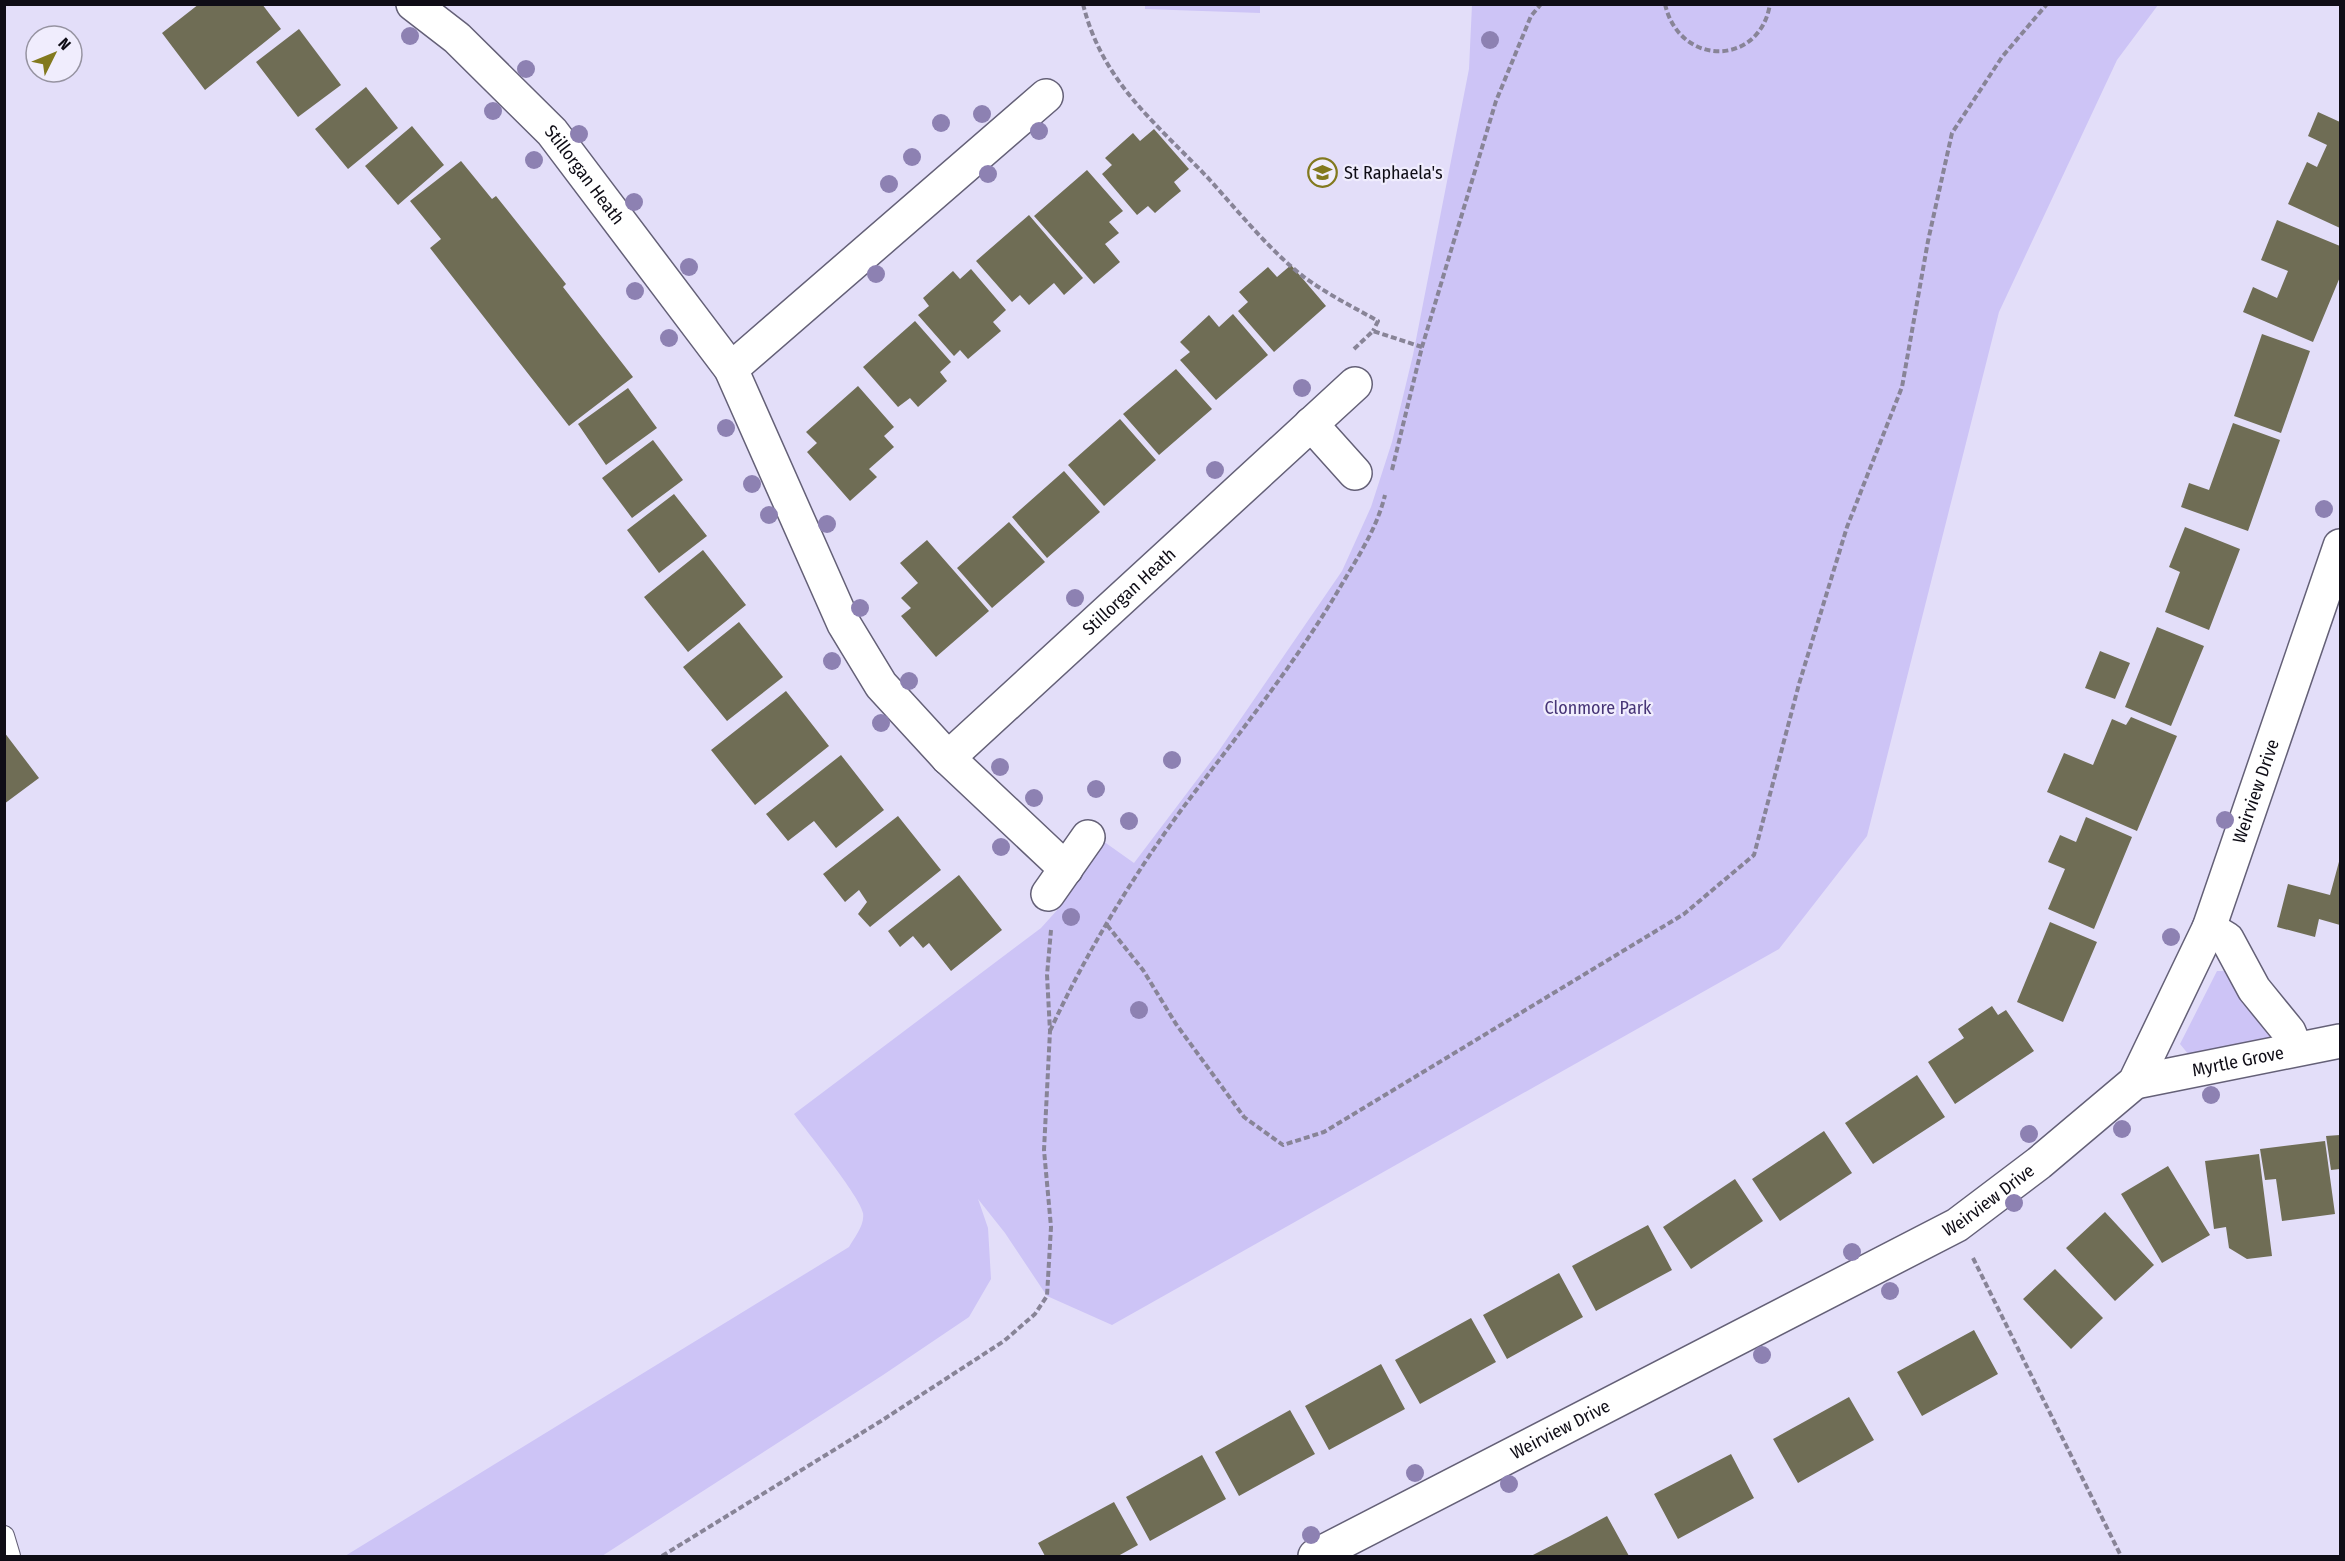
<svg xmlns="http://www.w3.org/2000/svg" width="2345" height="1561" font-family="'Fira Sans Condensed',sans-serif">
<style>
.green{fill:#cdc4f6}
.building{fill:#6f6d55}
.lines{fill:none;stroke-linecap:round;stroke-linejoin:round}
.lane-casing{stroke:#646077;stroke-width:22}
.street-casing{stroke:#646077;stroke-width:36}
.path{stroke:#888497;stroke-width:4;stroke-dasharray:6 3;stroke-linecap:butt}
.lane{stroke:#fff;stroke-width:20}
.street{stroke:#fff;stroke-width:33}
.tree{fill:#8d81b2}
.labels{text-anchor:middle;stroke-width:4.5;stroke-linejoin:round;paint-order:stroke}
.poi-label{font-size:18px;fill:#0f0d16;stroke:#f0edfd;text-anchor:start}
.street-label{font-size:18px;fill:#0f0d16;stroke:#f0edfd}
.park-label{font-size:18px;fill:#473577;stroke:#f0edfd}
</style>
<rect width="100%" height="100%" fill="#e3def9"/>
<!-- green -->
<path class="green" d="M1145 5H1260V13L1145 9Z
M1472 5H2158L2117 60 1999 312 1867 836 1779 949 1112 1325 1047 1296 1005 1233 978 1199 988 1228 991 1279 969 1317 883 1375 602 1556H345L849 1247C854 1238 865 1225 863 1213 860 1196 807 1132 794 1114L1041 928 1059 908 1103 841 1134 863 1218 752 1342 571 1371 507 1392 442 1413 355 1469 69Z
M2217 971H2224L2243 1004 2274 1037 2189 1055 2180 1044Z"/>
<!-- building -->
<path class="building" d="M199 4H262L281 29 205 90 162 33Z
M299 29 341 85 298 117 256 62Z
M366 87 398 128 348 169 315 129Z
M2318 112 2340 122V228L2288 204 2307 162 2317 167 2327 145 2308 136Z
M412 126 444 165 398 205 365 166Z
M1154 129 1189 169 1174 182 1181 191 1170 200 1155 213 1148 206 1137 215 1102 174 1112 165 1105 158 1133 133 1140 141Z
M461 161 492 199 496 196 566 284 563 287 633 377 569 426 430 248 441 239 410 201Z
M1087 170 1123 211 1109 222 1119 233 1105 244 1120 262 1094 284 1034 216Z
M1029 215 1083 278 1064 295 1054 283 1029 305 1020 295 1012 302 976 261Z
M2277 220 2340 246V277L2313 342 2243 312 2253 287 2277 298 2288 271 2261 260Z
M1291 265 1326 306 1274 352 1238 311 1248 302 1239 292 1268 267 1277 277Z
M971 269 1006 310 993 322 1001 331 968 359 960 350 954 356 918 315 929 306 923 298 953 271 960 279Z
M1233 314 1268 355 1216 400 1180 360 1190 352 1180 342 1209 315 1219 327Z
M915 321 951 362 940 372 947 381 918 407 910 398 898 407 863 367Z
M2262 334 2310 351 2281 433 2234 416Z
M1176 369 1212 409 1159 455 1123 414Z
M858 386 894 427 884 436 894 447 869 469 877 477 850 501 807 452 817 443 806 432Z
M628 388 657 428 606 465 578 424Z
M1120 419 1156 460 1104 506 1068 465Z
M2233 423 2280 440 2248 531 2181 507 2189 483 2209 490Z
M653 440 683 480 632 518 602 478Z
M1064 471 1100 512 1047 558 1012 517Z
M674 494 707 536 659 573 627 530Z
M1009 522 1045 562 992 608 957 568Z
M2185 527 2240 549 2209 630 2165 612 2180 572 2169 567Z
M927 540 989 611 936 657 901 616 911 608 901 598 918 583 900 563Z
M703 550 746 605 688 652 644 597Z
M739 622 783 677 727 721 683 667Z
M2157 627 2204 646 2171 726 2125 707Z
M2100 651 2130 663 2115 699 2085 688Z
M786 691 829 746 755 805 711 750Z
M2131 717 2177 736 2137 831 2047 792 2064 753 2093 765 2112 719 2126 725Z
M4 732 39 778 4 804Z
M841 755 884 810 836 848 814 821 788 841 766 814Z
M898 816 941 870 870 927 858 914 867 902 859 890 845 902 823 874Z
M2086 817 2132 837 2094 929 2048 909 2065 869 2048 862 2060 835 2076 842Z
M2340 858V925L2319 919 2315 937 2277 927 2288 884 2330 895Z
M959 875 1002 930 951 971 929 943 923 948 913 936 900 947 888 931Z
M2050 922 2097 942 2063 1022 2017 1002Z
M1992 1006 1998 1015 2006 1010 2034 1051 1955 1104 1928 1062 1964 1038 1958 1029Z
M1917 1075 1945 1117 1873 1164 1845 1123Z
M1824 1131 1852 1173 1780 1221 1752 1179Z
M2340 1135V1169L2331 1170 2326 1136Z
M2325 1141 2335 1214 2282 1221 2276 1179 2265 1180 2260 1149Z
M2259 1154 2272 1256 2247 1259 2229 1248 2226 1227 2214 1229 2205 1161Z
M2168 1166 2210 1235 2162 1263 2121 1194Z
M1735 1179 1763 1221 1691 1269 1663 1227Z
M2105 1212 2154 1265 2115 1301 2066 1248Z
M1648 1225 1672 1270 1596 1311 1572 1266Z
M2055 1269 2103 1318 2071 1349 2023 1299Z
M1559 1273 1583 1317 1507 1359 1483 1315Z
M1471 1318 1496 1362 1420 1404 1395 1360Z
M1974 1330 1998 1374 1922 1416 1897 1372Z
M1381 1364 1405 1409 1329 1450 1305 1406Z
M1849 1397 1874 1440 1798 1483 1773 1439Z
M1290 1410 1315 1454 1239 1496 1215 1452Z
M1731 1454 1754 1498 1678 1539 1654 1494Z
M1202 1455 1226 1499 1150 1541 1126 1497Z
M1114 1502 1138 1545 1118 1556H1045L1038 1543Z
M1607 1516 1629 1556H1531L1570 1536Z"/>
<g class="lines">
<defs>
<path id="lane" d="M4 1536 10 1556"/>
<g id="street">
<path id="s1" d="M413 4 457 38 552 132 731 369 844 624 881 685 948 758 1066 869"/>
<path d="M731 369 1046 96"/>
<path d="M1311 424 1355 473"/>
<path id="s2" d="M948 758 1355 384"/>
<path d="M1048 894 1088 837"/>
<path d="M2209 928 2227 939 2254 989 2289 1032 2296 1049"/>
<path id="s3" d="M2135 1082 2340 1041"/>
<path id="s4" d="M1315 1556 1957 1225 2039 1163 2135 1082 2209 928 2340 546"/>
</g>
</defs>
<!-- lane casing -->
<use href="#lane" class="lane-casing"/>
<!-- street casing -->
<use href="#street" class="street-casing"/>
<!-- path -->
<path class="path" d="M1083 4C1102 82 1156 123 1209 179 1237 210 1271 252 1304 277 1327 294 1353 307 1378 321L1373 331
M1665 4C1679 67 1760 67 1770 4
M1354 349 1373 331 1422 347
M1392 470 1422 347 1496 101 1531 16 1541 4
M1107 925 1143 970 1176 1024 1244 1117 1283 1145 1324 1132 1684 914 1754 855 1799 684 1847 527 1902 387 1928 241 1952 133 2002 57 2047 4
M1050 1031C1085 955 1130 881 1179 813 1235 738 1295 665 1342 584 1359 555 1377 528 1385 495
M1973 1258 2121 1556
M662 1556 881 1421 1004 1341 1035 1314 1047 1296 1051 1227 1044 1150 1050 1031 1047 975 1051 930"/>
<!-- lane -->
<use href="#lane" class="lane"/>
<!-- street -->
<use href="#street" class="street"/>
</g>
<!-- trees -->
<g class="tree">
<circle cx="410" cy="36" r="9"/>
<circle cx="1490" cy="40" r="9"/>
<circle cx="526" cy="69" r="9"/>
<circle cx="493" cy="111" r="9"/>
<circle cx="982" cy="114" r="9"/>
<circle cx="941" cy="123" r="9"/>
<circle cx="1039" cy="131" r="9"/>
<circle cx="579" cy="134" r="9"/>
<circle cx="912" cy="157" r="9"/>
<circle cx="534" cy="160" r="9"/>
<circle cx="988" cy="174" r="9"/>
<circle cx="889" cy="184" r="9"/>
<circle cx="634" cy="202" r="9"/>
<circle cx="689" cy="267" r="9"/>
<circle cx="876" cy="274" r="9"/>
<circle cx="635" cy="291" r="9"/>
<circle cx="669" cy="338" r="9"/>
<circle cx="1302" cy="388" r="9"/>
<circle cx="726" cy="428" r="9"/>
<circle cx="1215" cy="470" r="9"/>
<circle cx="752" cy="484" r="9"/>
<circle cx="2324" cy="509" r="9"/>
<circle cx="769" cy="515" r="9"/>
<circle cx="827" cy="524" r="9"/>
<circle cx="1075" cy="598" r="9"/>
<circle cx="860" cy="608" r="9"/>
<circle cx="832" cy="661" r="9"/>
<circle cx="909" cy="681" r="9"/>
<circle cx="881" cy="723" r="9"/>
<circle cx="1172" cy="760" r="9"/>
<circle cx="1000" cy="767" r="9"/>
<circle cx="1096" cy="789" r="9"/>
<circle cx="1034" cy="798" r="9"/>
<circle cx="2225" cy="820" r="9"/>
<circle cx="1129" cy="821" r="9"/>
<circle cx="1001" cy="847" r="9"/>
<circle cx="1071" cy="917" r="9"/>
<circle cx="2171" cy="937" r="9"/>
<circle cx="1139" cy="1010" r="9"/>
<circle cx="2211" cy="1095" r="9"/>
<circle cx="2122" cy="1129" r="9"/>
<circle cx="2029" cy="1134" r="9"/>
<circle cx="2014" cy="1203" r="9"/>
<circle cx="1852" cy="1252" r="9"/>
<circle cx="1890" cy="1291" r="9"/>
<circle cx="1762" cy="1355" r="9"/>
<circle cx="1415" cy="1473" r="9"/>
<circle cx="1509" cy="1484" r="9"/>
<circle cx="1311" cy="1535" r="9"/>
</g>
<!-- icons -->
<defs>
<symbol id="school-ring" viewBox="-11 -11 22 22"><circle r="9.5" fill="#f0edfd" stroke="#82791e" stroke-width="1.5"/><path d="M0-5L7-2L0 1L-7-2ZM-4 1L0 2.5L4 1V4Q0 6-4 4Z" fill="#82791e"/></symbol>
</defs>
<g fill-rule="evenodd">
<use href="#school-ring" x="1306" y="156" width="33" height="33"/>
</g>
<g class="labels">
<!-- poi labels -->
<g class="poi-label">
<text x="1344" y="179">St Raphaela's</text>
</g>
<!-- street labels -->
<g class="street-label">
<text dy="6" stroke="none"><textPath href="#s1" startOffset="243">Stillorgan Heath</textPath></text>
<text dy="6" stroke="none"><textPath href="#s2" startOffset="246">Stillorgan Heath</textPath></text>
<text dy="6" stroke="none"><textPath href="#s4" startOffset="1266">Weirview Drive</textPath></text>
<text dy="6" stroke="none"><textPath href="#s3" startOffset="105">Myrtle Grove</textPath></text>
<text dy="6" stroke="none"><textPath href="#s4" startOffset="762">Weirview Drive</textPath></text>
<text dy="6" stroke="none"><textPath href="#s4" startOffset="276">Weirview Drive</textPath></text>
</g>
<!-- park labels -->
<g class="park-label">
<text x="1598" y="714">Clonmore Park</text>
</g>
</g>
<!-- border -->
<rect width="2345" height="1561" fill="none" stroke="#0f0d16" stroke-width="12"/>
<!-- north arrow -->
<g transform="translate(54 54) rotate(47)"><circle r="28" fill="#f0edfd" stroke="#9693a1" stroke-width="1.5"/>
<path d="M0-4.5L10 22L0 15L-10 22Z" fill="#82791e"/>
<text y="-9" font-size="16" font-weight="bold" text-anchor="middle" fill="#0f0d16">N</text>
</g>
</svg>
